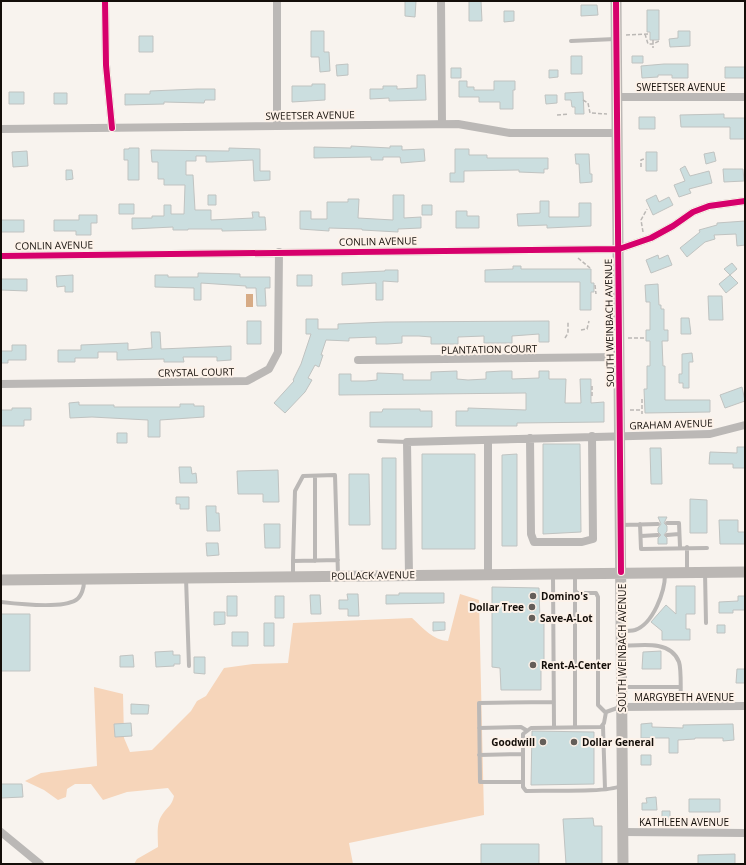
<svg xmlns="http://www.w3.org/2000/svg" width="746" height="865" font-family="'Open Sans',sans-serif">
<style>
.green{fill:#f6d5ba}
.water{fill:#d7ab85}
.building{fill:#cbdedf;stroke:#c0c3c1}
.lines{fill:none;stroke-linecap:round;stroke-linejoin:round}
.path{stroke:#bbb8b5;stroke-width:1.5;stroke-dasharray:4 2;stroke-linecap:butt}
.lane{stroke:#bbb8b6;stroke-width:4}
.street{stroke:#bbb8b6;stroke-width:8}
.secondary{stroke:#bbb7b4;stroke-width:11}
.cycleway-casing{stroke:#fdf2e9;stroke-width:8}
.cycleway{stroke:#d6006c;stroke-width:6}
.poi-dot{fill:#645e59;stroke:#fdf2e9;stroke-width:1.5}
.labels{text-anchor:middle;stroke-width:4;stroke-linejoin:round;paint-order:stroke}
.street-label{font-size:10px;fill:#140e09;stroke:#fdf2e9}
.poi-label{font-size:10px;font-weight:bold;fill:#140e09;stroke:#fdf2e9;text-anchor:start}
</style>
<rect width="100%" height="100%" fill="#f8f3ee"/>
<!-- green -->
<path class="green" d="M460 594 479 600 484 815 349 843 353 864H134L137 859 158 847C158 837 156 823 162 815 167 807 172 806 174 796L168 788 127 792 103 800 91 784H75L67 789 66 797 58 800 44 790 25 781 41 773 97 766 94 687 123 694 124 738 130 752 152 750 191 711 197 701 206 696 224 668 253 664 288 663 293 623 412 618C423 628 433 640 448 641Z"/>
<!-- water -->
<path class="water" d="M246 294H253V307H246Z"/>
<!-- building -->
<path class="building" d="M405 1H416L415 17 405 16Z
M469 1H481L482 21H469Z
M581 5H597L598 15 581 16Z
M647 10H659V40H650V32H647Z
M504 11H514V21L504 22Z
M311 31H324V52H329L330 71 320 72 319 57H311Z
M678 31H690V46L670 47 669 39 678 38Z
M139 36H153V52H139Z
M571 56H582V74H571Z
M632 56H643V63H632Z
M348 64V75L337 76 336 65Z
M664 64H688V78H672V75H658V77L642 78 641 66Z
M725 67H745V78H725Z
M451 68H461V78H451Z
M549 70H558V77L549 78Z
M417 75H425L426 100 389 101V98L370 99V89H383V86H397V89L417 88Z
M459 81H467V87H474V90H494V81H515V90H513V109H500V102H479V97H459Z
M312 84H325V100L292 102V86H312Z
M197 89H215V100H205L204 103 164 102V104L125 105V94H150V91Z
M9 92H24V104H9Z
M583 92 584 114H575V107H572L571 100H565V93Z
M54 93H67V104H54Z
M545 95H557V103L546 104Z
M724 114V118H745V139H730V127H681L680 115Z
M639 117H655V129H639Z
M351 146 390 148V146H402V150L424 149 425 161 401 163 400 157H383V160H371V157L314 158V147L351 148Z
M129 148H139V180H128V160H124V149H129Z
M229 148 260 149V171H270V180L254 181 253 160 212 162H206V156H196V161H186V175H193L195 210H211V220L253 218 252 212H259V217H265L266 230 222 231V229H188V230H173V227L132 229V218H152V216H164V205H171V214H184L185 185H164V179H158V162H152L151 150 229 151Z
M455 149H469V155H487V158H548V169H544V173L519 172V170L464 171V182H450V173H455Z
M27 151 28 166 13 167 12 152Z
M646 152H657V171H646Z
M714 152 716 161 706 164 704 154Z
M575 154H589L590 174H592V182L580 183 579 164H576Z
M685 166 690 176 709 171 712 183 689 189 691 193 679 197 674 185 685 181 680 169Z
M723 169H743L744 181 724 182Z
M66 170H72L73 179 66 180Z
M208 195H216V205H208Z
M393 195H404V218L421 217V228L398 229V232L362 230V229L329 228V231L300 229V211H311V219H327V202H348V199H359L358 218 393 220Z
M656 195 659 202 669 197 673 205 653 215 646 200Z
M540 201H549V217H579V203H591V226L547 228V225L518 226 517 214 540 213Z
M119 204H134V214H119Z
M422 205H432V215H422Z
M456 211H467V216H479V228H456Z
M79 215H97V223H91V235H76V231H54V220H79Z
M1 220H24V232H1Z
M745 221V245L737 246 736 234 714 235 715 239 705 242 687 257 680 248 700 232 699 230 717 225V223Z
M658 255 659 259 668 255 672 265 651 273 646 260Z
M732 263 737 269 730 275 724 269Z
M513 266H521V269H591V283H594V292H591V310H580V282H485V270L513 269Z
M385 270H398V282L383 281V300H376V283L342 285V273L385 271Z
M198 273 240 274V277H270V288H265L266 306H257L256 288H246V286L201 283V300H194V288L155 287V275H168V277H198Z
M73 275V292H65V286L57 287 56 276Z
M297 275H312V286H297Z
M730 275 738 283 726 293 719 284Z
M1 279H27V291L1 290Z
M658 284 659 305H661V309H664V330H668V341H662L663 366H665V400H710V412L645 413 644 389H647V366H650V341H646V330H650V302H646L645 285Z
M708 296H722L723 320H709Z
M681 318H689L691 334H681Z
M306 319H318V329H338V324L386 322 549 321V342H539V334L512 336V343H484V336L458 337V344H431V337L419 336H402V343L387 344H376V337L349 338V341L326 340 321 355H323L319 367 315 365 308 378 312 380 305 392 285 413 274 403 294 381 293 380 301 364 311 334H306Z
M247 321H261V344H247Z
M151 332H160L161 349 231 346V360L217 361V357H183L184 362H164V359L117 360V352H98V358H75V362H58V350H81V345L128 343V350L152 348Z
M12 345H26V360H8V363H1V351H12Z
M692 353 693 362H689V388H683V383H679V374H682V354Z
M457 371V379L468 380 486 379V372L502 371H512V379L539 378V371H549V379H566L565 403H581L580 379H591V403L604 402V422L517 423V426H456V411H468V408L526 410V393L339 395V374H351V381H366L377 380V373L403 374V380H431V372Z
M742 387 745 401 725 408 720 395Z
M79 402V405H114V407H180V404H194V406H204V417L160 420V437H148V420L92 417 70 418 69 403Z
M12 408H31V420H24V426H1V410H12Z
M383 409H420V411H432V427H370V412H382Z
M117 433H127V443H117Z
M543 444H580L581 532 543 534Z
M737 447H745V468H733V464H709L710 452 737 453Z
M650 448H661L662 484H651Z
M422 454H475V549H422Z
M517 454V546H502V455Z
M382 458H396V549H382Z
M179 467H191L192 474 196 473 197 483H180Z
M278 470 279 502H263V494H238L237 471Z
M349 474H369L370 525H349Z
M176 497H189V509H180V504H176Z
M690 499 707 500V533H690Z
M206 506H216V513H219L220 531H207Z
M658 517H667L664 523 667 526V531L664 535 667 538V544H658V538L661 535 658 532V528L661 524Z
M719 520H738V532H745V544H720Z
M264 524H280V548H265Z
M206 543H218L219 555 207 556Z
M676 586H695V614H686V629H690V640H662V631L651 622 666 605 676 614Z
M492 587 539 588 540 622H544V668H541V690H501L500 668 492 667Z
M399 593H444V603L386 604V595H399Z
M347 594H358L359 616H348V609H339V600H348Z
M310 595H320L321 614H311Z
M227 596H237V616H227Z
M275 596H284V618H275Z
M738 596H745V610H733V613H719V602L738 601Z
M214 612H225V624L214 625Z
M1 614H30V671H1Z
M433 622H445V630L433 631Z
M264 623H274V646H264Z
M717 625H725V633H717Z
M232 632H248V646H232Z
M173 651V655H180V664H174V666L156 667 155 652Z
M661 651V669H642L643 652Z
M133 655 134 667H120V656Z
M194 657H205V674L194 673Z
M737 669H745V683H736Z
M131 704 149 705 148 714H131Z
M131 723 132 736 115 737 114 724Z
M652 723V727L683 728V725L733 724 734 740 723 741V738H695V739L678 740V753H669V738H641V724Z
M532 731 594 732V784L531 785Z
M641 755H651V765H641Z
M1 784H22L23 797 1 798Z
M656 797 657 810H642V803H647L646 798Z
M689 799H720V812H689Z
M662 811H670V819H662Z
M593 818 594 826H602V864H566L563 819Z
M481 844H539V864H481Z
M735 854V864H698V855Z"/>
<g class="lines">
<!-- path -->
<path class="path" d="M645 34 648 44H653L659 41
M626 35 650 34
M653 40V48
M583 100 588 103 590 113 607 114
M557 115 569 114
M641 167V160L644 159
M643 232 641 220 647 209
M578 258 590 268
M595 285 596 294
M581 330 587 329 589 321
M565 338 568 333V321
M628 338H644
M592 386V397
M642 399V414
M630 410H642"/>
<!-- lane -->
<path class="lane" d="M571 41 615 39
M379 441 407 442
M315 476V561
M667 523H679L680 547
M640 524 641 549 707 548
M621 525 658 524
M667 535 679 534
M641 536 658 535
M338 560 293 561 295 491 303 476 335 475 338 575
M293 561V576
M687 571V547
M705 572 706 623
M575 575V727
M553 576 554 727
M186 578 189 666
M575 590 577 593H596L598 597V705L606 713
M1 602C18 604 62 609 76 600 82 596 84 587 84 581
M622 631C626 631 631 631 635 630 653 624 665 592 665 574
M623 646C641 645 671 640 679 662 682 671 680 696 681 706
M622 687H680
M620 707 606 712 604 723 601 727 531 728 523 734V787L526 791C546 790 605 793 621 786
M603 726 605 789
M479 728 521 727 526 730
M479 755 523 754
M523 782H480L479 703 554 702"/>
<!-- street -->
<path class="street" d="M105 1 106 65 112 128
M441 1 442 124
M617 97H745
M277 125V1
M1 129 458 124 510 133H617
M1 256 619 249 651 238 673 226 693 212 709 206 745 201
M358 360 620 357
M1 384 247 381 269 369 278 352 279 252
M530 438 531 534 534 542H582L593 539 592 436
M488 442V574
M409 575 407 442 710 434 745 425
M622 707 745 706
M1 832 40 864
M623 832 745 833"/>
<!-- secondary -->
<path class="secondary" d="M616 1 623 864
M1 580 745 572"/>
<defs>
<path id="cycleway" d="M105 1 106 65 112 128
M616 1 621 572
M1 256 619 249 651 238 673 226 693 212 709 206 745 201"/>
</defs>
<!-- cycleway casing -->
<use href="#cycleway" class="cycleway-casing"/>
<!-- cycleway -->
<use href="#cycleway" class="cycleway"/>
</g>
<!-- markers -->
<g class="poi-dot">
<circle cx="533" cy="596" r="4"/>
<circle cx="532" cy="607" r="4"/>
<circle cx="532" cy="618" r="4"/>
<circle cx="533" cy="665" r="4"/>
<circle cx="543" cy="742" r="4"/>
<circle cx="574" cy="742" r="4"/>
</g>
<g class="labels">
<!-- street labels -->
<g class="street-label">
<text x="681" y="91">SWEETSER AVENUE</text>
<text transform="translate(310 115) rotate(-1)" y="4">SWEETSER AVENUE</text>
<text transform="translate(378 241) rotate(-1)" y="4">CONLIN AVENUE</text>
<text transform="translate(54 245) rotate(-1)" y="4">CONLIN AVENUE</text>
<text transform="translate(609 323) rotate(-91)" y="4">SOUTH WEINBACH AVENUE</text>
<text transform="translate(489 349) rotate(-1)" y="4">PLANTATION COURT</text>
<text transform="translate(196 372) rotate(-1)" y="4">CRYSTAL COURT</text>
<text transform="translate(671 424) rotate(-2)" y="4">GRAHAM AVENUE</text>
<text transform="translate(373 575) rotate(-1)" y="4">POLLACK AVENUE</text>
<text transform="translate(622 648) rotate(-90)" y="4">SOUTH WEINBACH AVENUE</text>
<text x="684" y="701">MARGYBETH AVENUE</text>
<text x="684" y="826">KATHLEEN AVENUE</text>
</g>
<!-- poi labels -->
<g class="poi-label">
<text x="541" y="600">Domino's</text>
<text x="524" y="611" text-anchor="end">Dollar Tree</text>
<text x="540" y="622">Save-A-Lot</text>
<text x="541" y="669">Rent-A-Center</text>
<text x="535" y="746" text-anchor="end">Goodwill</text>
<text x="582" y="746">Dollar General</text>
</g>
</g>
<!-- border -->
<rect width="746" height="865" fill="none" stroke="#140e09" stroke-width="4"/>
</svg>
